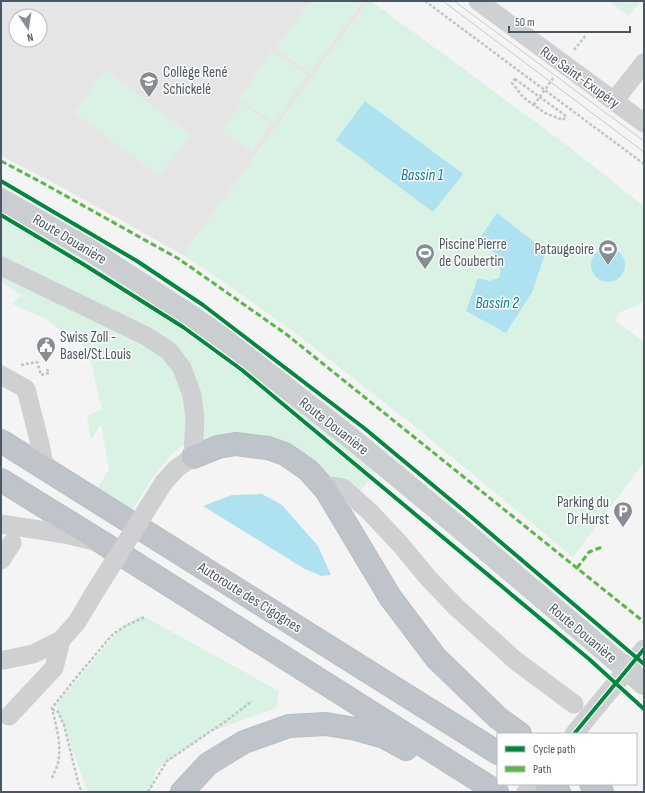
<svg xmlns="http://www.w3.org/2000/svg" width="645" height="793" font-family="'Sofia Sans Condensed',sans-serif">
<style>
.education{fill:#e6e5e6;fill-rule:evenodd}
.green{fill:#d9f2e3}
.water{fill:#aee2f0}
.lines{fill:none;stroke-linecap:round;stroke-linejoin:round}
.highway-casing{stroke:#b9bec3;stroke-width:24}
.path{stroke:#bcc7c4;stroke-width:2.5;stroke-dasharray:3 2;stroke-linecap:butt}
.minor{stroke:#ced0d2;stroke-width:19}
.major{stroke:#caced1;stroke-width:22}
.highway{stroke:#bec4c9;stroke-width:22}
.tram{stroke:#c9cacc;stroke-width:1}
.minor-bridge{stroke:#ced0d2;stroke-width:19}
.quiet{stroke:#58b947;stroke-width:3;stroke-dasharray:6 3;stroke-linecap:butt}
.cycleway-casing{stroke:#fff;stroke-width:6}
.cycleway{stroke:#00873e;stroke-width:4}
.labels{text-anchor:middle;stroke-width:3;stroke-linejoin:round;paint-order:stroke}
.poi-label{font-size:15px;fill:#4a5661;stroke:#fff;text-anchor:start}
.street-label{font-size:15px;fill:#4a5661;stroke:#fff}
.water-label{font-size:16px;font-style:italic;fill:#0c7c9b;stroke:#fff}
</style>
<rect width="100%" height="100%" fill="#f4f4f4"/>
<!-- education -->
<path class="education" d="M1 1H368L183 255 67 190 1 156ZM16 16H40V40H16Z"/>
<!-- green -->
<path class="green" d="M311 1H363L310 73 276 48Z
M368 1H371L560 140 644 206V297L639 305 620 312 615 321 644 342V462L573 557 418 429 298 335 228 285 183 255Z
M608 1H641L629 16Z
M271 51 307 75 275 123 239 99Z
M105 70 191 135 159 176 74 112Z
M241 103 271 124 252 151 222 131Z
M1 211 66 248 199 334 376 471 348 506 288 444 256 435 231 434 204 438 183 445 172 454 150 481 132 512 98 495 99 485 109 470 101 424 91 440 87 416 102 409 88 350 46 319 12 304 21 295 1 282Z
M141 615 279 691 276 708 210 732 156 770 150 792H88L56 705 120 629Z"/>
<!-- water -->
<path class="water" d="M365 101 463 174 433 212 336 140Z
M497 213 546 251 532 292 506 333 466 311 478 278 489 281 499 278 501 271 493 252 480 238Z
M591 265a17 17 0 1 1 34 0a17 17 0 1 1-34 0Z
M262 494 282 505 318 546 331 575 321 576 303 568 203 506 232 495Z"/>
<g class="lines">
<defs>
<path id="highway" d="M1 441 498 753
M193 457 218 447 236 444 251 446 268 448 285 454 308 470 326 490 390 597 436 658 497 717 520 734
M1 480 103 543 497 792
M546 784 559 792
M591 784 602 792
M182 792 208 764 244 742 289 726 326 724 356 729 384 737 406 749"/>
</defs>
<!-- highway casing -->
<use href="#highway" class="highway-casing"/>
<!-- path -->
<path class="path" d="M425 1 644 164
M574 50 586 35
M515 79 566 116 563 120 545 113 524 98 512 83Z
M534 105 554 77
M466 246 479 239 482 243
M21 365 37 362 41 375 49 373 47 369
M52 709 58 712 64 725 79 786 82 792
M52 778C54 773 57 768 58 763 62 745 56 726 52 708L75 679 113 634 127 625 145 617
M148 792 167 761 226 721 252 701"/>
<!-- minor -->
<path class="minor" d="M478 1 644 123
M614 101 644 63
M1 266 146 336 169 351 182 368 192 395 195 418 193 457 177 468 164 482
M1 375 26 389 40 444 45 469
M322 485 343 488 369 511 400 544 429 579 456 607 516 661 574 704
M1 524 65 534 94 541
M1 560 12 543
M1 660H4L33 654 61 640 77 622 93 595
M9 716 54 668 61 640
M526 792 533 784"/>
<!-- major -->
<path class="major" d="M1 199 88 249 193 317 225 340 356 442 461 529 644 684"/>
<!-- highway -->
<use href="#highway" class="highway"/>
<!-- tram -->
<path class="tram" d="M443 1 644 152
M454 1 644 141"/>
<!-- minor-bridge -->
<path class="minor-bridge" d="M93 595 164 482
M574 734 644 649"/>
<!-- quiet -->
<path class="quiet" d="M1 161 39 181 179 259 286 334 644 622
M577 568 589 552 602 547"/>
<defs>
<path id="cycleway" d="M1 181 137 261 203 305 364 428 470 516 644 664
M1 215 83 264 183 327 242 370 589 659 644 709
M574 734 644 649"/>
</defs>
<!-- cycleway casing -->
<use href="#cycleway" class="cycleway-casing"/>
<!-- cycleway -->
<use href="#cycleway" class="cycleway"/>
</g>
<!-- icons -->
<defs>
<symbol id="school-pin" viewBox="-11 -11 22 30"><path d="M0 17L-7.5 6A9.5 9.5 0 1 1 7.5 6Z" fill="#868d94" stroke="#fff"/><path d="M0-5L7-2L0 1L-7-2ZM-4 1L0 2.5L4 1V4Q0 6-4 4Z" fill="#fff"/></symbol>
<symbol id="stadium-pin" viewBox="-11 -11 22 30"><path d="M0 17L-7.5 6A9.5 9.5 0 1 1 7.5 6Z" fill="#868d94" stroke="#fff"/><path d="M0-5a6.5 5 0 1 0 0 10a6.5 5 0 1 0 0-10ZM-3.5-1.8h7v3.6h-7Z" fill="#fff"/></symbol>
<symbol id="civic-pin" viewBox="-11 -11 22 30"><path d="M0 17L-7.5 6A9.5 9.5 0 1 1 7.5 6Z" fill="#868d94" stroke="#fff"/><path d="M-.6-6.5H3V-4.5H.6V-3L4-1V1h2V6H-6V1h2V-1L-.6-3ZM-1.2 2.5V6h2.4V2.5Z" fill="#fff"/></symbol>
<symbol id="parking-pin" viewBox="-11 -11 22 30"><path d="M0 17L-7.5 6A9.5 9.5 0 1 1 7.5 6Z" fill="#868d94" stroke="#fff"/><path d="M-3.5-5.5H1a3.5 3.5 0 0 1 0 7H-1V5.5H-3.5ZM-1-3.4V-.6H.8a1.4 1.4 0 0 0 0-2.8Z" fill="#fff"/></symbol>
</defs>
<g fill-rule="evenodd">
<use href="#school-pin" x="138" y="70" width="22" height="30"/>
<use href="#stadium-pin" x="597" y="238" width="22" height="30"/>
<use href="#stadium-pin" x="414" y="242" width="22" height="30"/>
<use href="#civic-pin" x="35" y="335" width="22" height="30"/>
<use href="#parking-pin" x="612" y="500" width="22" height="30"/>
</g>
<g class="labels">
<!-- poi labels -->
<g class="poi-label">
<text x="163" y="77">Collège René<tspan x="163" dy="17">Schickelé</tspan></text>
<text x="439" y="249">Piscine Pierre<tspan x="439" dy="17">de Coubertin</tspan></text>
<text x="594" y="254" text-anchor="end">Pataugeoire</text>
<text x="60" y="342">Swiss Zoll -<tspan x="60" dy="17">Basel/St.Louis</tspan></text>
<text x="609" y="507" text-anchor="end">Parking du<tspan x="609" dy="17">Dr Hurst</tspan></text>
</g>
<!-- street labels -->
<g class="street-label">
<text transform="translate(580 77) rotate(36)" y="5">Rue Saint-Exupéry</text>
<text transform="translate(70 239) rotate(31)" y="5">Route Douanière</text>
<text transform="translate(334 426) rotate(38)" y="5">Route Douanière</text>
<text transform="translate(250 597) rotate(32)" y="5">Autoroute des Cigognes</text>
<text transform="translate(583 633) rotate(40)" y="5">Route Douanière</text>
</g>
<!-- water labels -->
<g class="water-label">
<text x="422" y="180">Bassin 1</text>
<text x="497" y="308">Bassin 2</text>
</g>
</g>
<!-- border -->
<rect width="645" height="793" fill="none" stroke="#4a5661" stroke-width="4"/>
<!-- legend -->
<rect x="497" y="733" width="140" height="52" fill="#ffffff" stroke="#b7bbc0"/>
<rect x="505" y="746" width="20" height="6" fill="#00873e" stroke="#b7bbc0"/>
<text x="533" y="753" font-size="12" fill="#4a5661">Cycle path</text>
<rect x="505" y="766" width="20" height="6" fill="#58b947" stroke="#b7bbc0"/>
<text x="533" y="773" font-size="12" fill="#4a5661">Path</text>
<!-- north arrow -->
<g transform="translate(28 28) rotate(167)"><circle r="19" fill="#ffffff" stroke="#b7bbc0"/>
<path d="M0-3L7 15L0 10L-7 15Z" fill="#868d94"/>
<text y="-6" font-size="11" font-weight="bold" text-anchor="middle" fill="#4a5661">N</text>
</g>
<!-- scale -->
<path d="M509 26v6h121v-6" fill="none" stroke="#4a5661" stroke-width="2"/>
<text x="515" y="26" font-size="12" fill="#4a5661" stroke="#ffffff" stroke-width="3" paint-order="stroke">50 m</text>
</svg>
